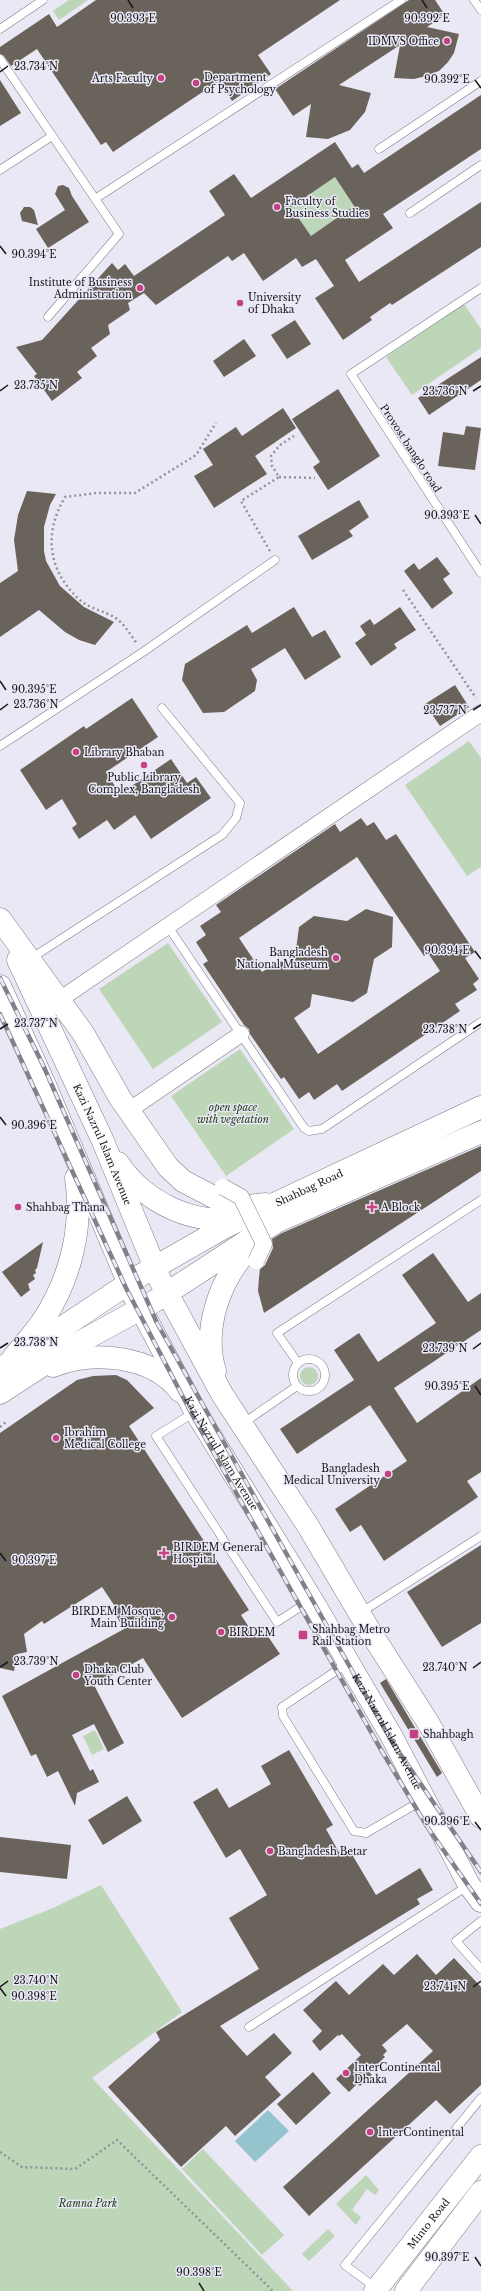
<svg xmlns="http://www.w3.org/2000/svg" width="481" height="2291" font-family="'Libre Baskerville',serif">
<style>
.green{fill:#bdd6b7}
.water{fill:#95c4cf}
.building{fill:#6a635b;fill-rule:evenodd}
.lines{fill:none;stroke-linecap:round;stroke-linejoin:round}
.lane-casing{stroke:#7d7c87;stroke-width:9}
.street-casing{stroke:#7d7c87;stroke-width:17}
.secondary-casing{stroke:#7d7c87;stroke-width:23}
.primary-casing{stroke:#7d7c87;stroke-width:23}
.highway-casing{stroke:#7d7c87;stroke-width:23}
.path{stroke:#93929b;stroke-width:2.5;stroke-dasharray:2 3;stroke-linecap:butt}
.lane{stroke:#fff;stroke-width:8}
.street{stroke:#fff;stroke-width:16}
.secondary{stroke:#fff;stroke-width:22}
.primary{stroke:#fff;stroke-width:22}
.highway{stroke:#fff;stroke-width:22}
.rail-casing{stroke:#82818a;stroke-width:4.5}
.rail{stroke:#e9e8f4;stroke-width:3;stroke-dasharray:9;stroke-linecap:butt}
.street-bridge-casing{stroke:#7d7c87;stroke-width:17;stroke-linecap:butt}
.street-bridge{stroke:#fff;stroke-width:16}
.ticks{fill:none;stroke:#18171c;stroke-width:1.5}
.poi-dot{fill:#c54084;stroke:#e9e8f4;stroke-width:1.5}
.labels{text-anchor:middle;stroke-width:3;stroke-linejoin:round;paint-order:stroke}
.poi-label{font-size:10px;fill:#18171c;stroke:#e9e8f4;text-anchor:start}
.street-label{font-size:10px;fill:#18171c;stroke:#e9e8f4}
.park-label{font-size:10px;font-style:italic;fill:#183a0e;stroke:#e9e8f4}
.ticks-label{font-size:10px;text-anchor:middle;fill:#18171c;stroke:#e9e8f4;stroke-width:3;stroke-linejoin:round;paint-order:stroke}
</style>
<rect width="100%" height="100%" fill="#e9e8f4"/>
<!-- green -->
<path class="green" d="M69 0H88L59 20 53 11Z
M335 177 354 206 311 236 291 207Z
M464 304 481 329V348L412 395 386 357Z
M469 741 481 758V867L467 876 405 785Z
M168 943 222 1022 153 1069 99 989Z
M240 1049 294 1129 226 1176 171 1096Z
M300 1376a9 9 0 1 1 18 0a9 9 0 1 1-18 0Z
M95 1730 104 1749 92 1755 83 1736Z
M101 1885 182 2012 92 2078 293 2291H0V1929L53 1908Z
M203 2149 284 2235 262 2255 182 2169Z
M366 2175 379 2190 375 2195 367 2189 352 2210 361 2217 356 2225 336 2204Z
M328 2229 335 2236 309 2261 302 2254Z"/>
<!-- water -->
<path class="water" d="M268 2110 289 2131 255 2162 235 2141Z"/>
<!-- building -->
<path class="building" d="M96 0H340L258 55 271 74 232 101 219 81 113 152 106 142 101 145 37 49 11 66 4 56 0 54V47L49 14 57 27Z
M409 0H435L445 15 427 27 459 34 454 53 448 62 439 71 426 76 414 79 394 78 400 45 339 85 371 93 365 112 350 130 328 139 306 137 311 104 293 116 275 89Z
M0 80 21 113 0 126Z
M481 95V149L383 214 393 228 345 260 359 282 481 202V247L392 305 390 303 370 317 372 320 343 340 315 298 334 286 316 259 302 267 296 258 263 281 244 253 232 261 228 256 156 305 144 293 128 303 130 310 108 325 110 334 91 348 97 356 77 372 82 378 52 401 34 376 37 374 16 347 42 340 112 263 118 270 125 264 134 276 225 215 209 191 234 174 251 198 335 142 352 168 358 164 364 173ZM335 177 354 206 311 236 291 207Z
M63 185 69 188 72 196 89 222 48 248 36 229 65 210 55 194 58 186Z
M24 207H30L34 210 38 225 22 221 20 213Z
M295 320 311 344 287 359 271 335Z
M244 339 256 356 224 377 213 361Z
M481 357V380L429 415 418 398Z
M338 389 380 456 328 490 313 467 320 462 292 419Z
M283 408 296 428 255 456 267 474 214 508 194 476 213 465 203 449 236 427 242 436Z
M466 426 481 428 475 470 438 466 443 432 464 435Z
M27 491 56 494 50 505 44 527V551L46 561 60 586 84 607 114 622 95 645 79 640 65 632 39 610 0 637V583L18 571 14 540 18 515Z
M359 500 369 517 349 531 353 536 312 560 298 536Z
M437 557 450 574 443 579 453 593 432 609 404 571 414 563 419 570Z
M294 607 312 637 325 630 341 657 305 680 285 648 251 669 257 680 255 691 224 712 203 713 182 680 185 664 247 625 252 633Z
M400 607 416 630 394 644 397 648 371 666 355 643 366 635 360 626 370 619 374 625Z
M455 685 469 707 440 726 425 704Z
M132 698 158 737 106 772 120 794 171 759 187 783 196 777 211 798 151 839 135 815 114 830 107 820 79 839 72 828 77 824 62 799 46 810 20 770 84 726 86 729Z
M361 818 367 826 374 822 386 840 396 834 475 952 465 958 479 979 473 984 477 990 455 1004 460 1011 342 1091 337 1084 314 1100 309 1092 299 1099 284 1077 281 1079 250 1034 249 1029 244 1025 203 964 208 961 196 942 206 935 200 926 221 912 216 905 335 824 340 832ZM357 857 424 956 428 953 440 971 318 1054 294 1018 310 1007 312 994 353 1002 367 993 374 959 392 947 393 917 366 909 347 921 314 916 299 927 294 965 279 961 262 972 239 938Z
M481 1146V1171L264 1313 258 1291 259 1277 260 1269 265 1265 273 1248 272 1239 282 1233Z
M43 1242 37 1268 35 1270 36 1273 33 1275 35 1279 28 1284 30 1290 21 1297 2 1272Z
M433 1253 468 1302 481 1293V1330L394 1388 417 1423 481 1378V1472L467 1481 478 1497 384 1561 361 1525 350 1532 335 1509 407 1461 370 1405 297 1454 280 1429 354 1380 334 1350 359 1333 378 1362 436 1323 402 1275Z
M116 1375 127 1380 154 1408 129 1426 249 1610 241 1615 256 1638 265 1632 280 1654 182 1718 143 1658 94 1685 124 1743 108 1752 94 1724 72 1735 90 1771 93 1769 99 1782 77 1793 75 1806 58 1771 47 1777 36 1754 31 1756 2 1696 124 1629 113 1610 116 1608 102 1587 44 1624 42 1621 24 1634 27 1652 17 1654 14 1671 0 1668V1433L77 1380 93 1376Z
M481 1545V1623L442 1647 407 1592Z
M386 1679 442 1773 437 1777 380 1683Z
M289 1750 333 1825 326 1829 341 1856 350 1851 376 1895 420 1868 433 1890 417 1899 420 1904 220 2026 247 2056 274 2033 292 2053 265 2077 281 2095 235 2136 226 2126 181 2167 108 2087 160 2040 156 2032 259 1969 229 1918 267 1895 240 1849 226 1858 193 1802 217 1788 229 1808 271 1784 261 1766Z
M127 1796 142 1821 103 1845 88 1820Z
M0 1837 71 1845 67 1879 0 1872Z
M417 1954 436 1975 454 1958 481 1987V2085L450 2114 436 2100 309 2216 283 2187 433 2051 407 2024 382 2045 387 2051 383 2055 385 2057 369 2072 372 2075 360 2086 357 2084 349 2092 336 2079 361 2055 342 2034 339 2036 338 2035 320 2051 312 2041 322 2031 303 2010 336 1981 349 1995 383 1964 394 1975Z
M313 2072 331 2093 296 2125 277 2104Z"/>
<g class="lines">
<defs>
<path id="lane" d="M474 0 481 10
M0 29 43 0
M0 59 119 234 48 317
M379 149 481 81
M0 170 52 136
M95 199 401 0
M410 213 481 165
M481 288 351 374 481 573
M0 746 143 652 275 560
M167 925 304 1128 309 1131 322 1129 481 1022
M30 959 222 835 236 818 240 803 162 708
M293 1375a16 16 0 1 1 32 0a16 16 0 1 1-32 0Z
M298 1363 277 1333 481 1200
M195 1412 156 1436 277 1622 311 1600
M242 1424 297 1386
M360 1613 481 1536
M348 1663 282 1707 283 1716 354 1831 366 1833 423 1800
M481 1921 456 1941 481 1969
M249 2027 469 1885
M376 2288 345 2265 481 2098"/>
<path id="street" d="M59 1000 481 713
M128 1111 241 1034"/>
<g id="secondary">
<path d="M0 919 83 1033 120 1098 168 1167 183 1181 225 1203 240 1207 266 1204"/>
<path id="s1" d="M18 960 102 1139 160 1280"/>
<path d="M0 986 45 1085 134 1296"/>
<path d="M118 1163C143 1202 200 1231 245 1214"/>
<path d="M13 1358C23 1345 35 1333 44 1319 71 1277 83 1227 76 1178"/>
</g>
<g id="primary">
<path id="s2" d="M375 2291 481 2156"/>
<path d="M406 2291 481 2192"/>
</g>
<g id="highway">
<path d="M160 1280 222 1394 308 1526 371 1633 429 1724 481 1817"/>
<path id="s3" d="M134 1296 195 1411 312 1600 392 1737 469 1885 481 1901"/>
<path d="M53 1366C93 1350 152 1355 180 1391"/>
<path id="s4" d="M0 1369 141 1275 225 1227 481 1107"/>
<path d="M215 1371C202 1328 220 1280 249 1248"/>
<path d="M0 1393 69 1348 155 1301 276 1222 481 1132"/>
</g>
</defs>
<!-- lane casing -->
<use href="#lane" class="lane-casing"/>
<!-- street casing -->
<use href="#street" class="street-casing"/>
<!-- secondary casing -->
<use href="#secondary" class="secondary-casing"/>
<!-- primary casing -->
<use href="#primary" class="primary-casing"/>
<!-- highway casing -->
<use href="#highway" class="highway-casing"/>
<!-- path -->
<path class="path" d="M279 477 315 478
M270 551 241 501 279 477 272 466 271 456 280 445 294 436
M403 590 476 698
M136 642C129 633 124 623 114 617 104 611 91 609 81 601 48 572 43 534 65 497L97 493H135L196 455 216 423
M0 1427 6 1422
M0 2152 22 2167 75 2169 117 2140 273 2291"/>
<!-- lane -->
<use href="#lane" class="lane"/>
<!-- street -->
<use href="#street" class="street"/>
<!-- secondary -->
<use href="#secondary" class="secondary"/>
<!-- primary -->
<use href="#primary" class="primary"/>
<!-- highway -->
<use href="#highway" class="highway"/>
<defs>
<path id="rail" d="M0 978 43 1065 157 1323 392 1742 481 1872
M0 1014 126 1288 194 1418 380 1748 428 1828 481 1904"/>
</defs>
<!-- rail casing -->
<use href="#rail" class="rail-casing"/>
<!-- rail -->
<use href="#rail" class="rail"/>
<defs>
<path id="street-bridge" d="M223 1187 241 1197 264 1244 256 1261"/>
</defs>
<!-- street-bridge casing -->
<use href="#street-bridge" class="street-bridge-casing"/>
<!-- street-bridge -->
<use href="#street-bridge" class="street-bridge"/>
</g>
<!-- ticks -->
<path class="ticks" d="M128 0 133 8M422 0 427 8M0 72 8 66M475 80 481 88M0 246 6 254M0 391 8 385M473 391 481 386M475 515 481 524M0 681 6 690M0 710 8 704M473 710 481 705M475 951 481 959M0 1029 8 1024M473 1029 481 1024M0 1117 6 1125M0 1348 8 1343M473 1349 481 1343M475 1386 481 1395M0 1553 6 1561M0 1667 8 1662M473 1668 481 1662M475 1822 481 1830M0 1987 8 1981M473 1987 481 1981M0 1988 6 1996M475 2257 481 2266M199 2283 204 2291"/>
<!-- markers -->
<g class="poi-dot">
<circle cx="447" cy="41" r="4"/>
<circle cx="161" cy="78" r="4"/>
<circle cx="196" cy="83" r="4"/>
<circle cx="277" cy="207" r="4"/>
<circle cx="140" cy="288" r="4"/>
<circle cx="240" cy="303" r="4"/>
<circle cx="76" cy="752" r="4"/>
<circle cx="144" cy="765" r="4"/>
<circle cx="336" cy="958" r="4"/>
<circle cx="18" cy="1207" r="4"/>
<path d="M370 1201h4v4h4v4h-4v4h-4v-4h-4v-4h4z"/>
<circle cx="56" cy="1438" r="4"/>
<circle cx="388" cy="1474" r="4"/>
<path d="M162 1547h4v4h4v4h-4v4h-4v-4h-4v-4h4z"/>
<circle cx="172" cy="1617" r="4"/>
<circle cx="221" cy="1632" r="4"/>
<rect x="298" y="1630" width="10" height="10" rx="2"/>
<circle cx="76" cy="1675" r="4"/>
<rect x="409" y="1729" width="10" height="10" rx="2"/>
<circle cx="270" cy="1851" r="4"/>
<circle cx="346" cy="2073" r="4"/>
<circle cx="370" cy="2132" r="4"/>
</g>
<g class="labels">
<!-- poi labels -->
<g class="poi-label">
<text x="439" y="45" text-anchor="end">IDMVS Office</text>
<text x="204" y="81">Department<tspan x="204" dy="12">of Psychology</tspan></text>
<text x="153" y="82" text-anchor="end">Arts Faculty</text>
<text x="285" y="205">Faculty of<tspan x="285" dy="12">Business Studies</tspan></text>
<text x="132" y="286" text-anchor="end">Institute of Business<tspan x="132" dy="12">Administration</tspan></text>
<text x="248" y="301">University<tspan x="248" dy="12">of Dhaka</tspan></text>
<text x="84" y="756">Library Bhaban</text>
<text x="144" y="781" text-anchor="middle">Public Library<tspan x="144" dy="12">Complex, Bangladesh</tspan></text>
<text x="328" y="956" text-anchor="end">Bangladesh<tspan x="328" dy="12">National Museum</tspan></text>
<text x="26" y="1211">Shahbag Thana</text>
<text x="381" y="1211">A Block</text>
<text x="64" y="1436">Ibrahim<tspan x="64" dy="12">Medical College</tspan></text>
<text x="380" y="1472" text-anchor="end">Bangladesh<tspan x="380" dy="12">Medical University</tspan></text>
<text x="173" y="1551">BIRDEM General<tspan x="173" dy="12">Hospital</tspan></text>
<text x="164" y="1615" text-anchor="end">BIRDEM Mosque,<tspan x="164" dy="12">Main Building</tspan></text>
<text x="312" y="1633">Shahbag Metro<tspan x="312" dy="12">Rail Station</tspan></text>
<text x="229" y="1636">BIRDEM</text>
<text x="84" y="1673">Dhaka Club<tspan x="84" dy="12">Youth Center</tspan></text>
<text x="423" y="1738">Shahbagh</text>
<text x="278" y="1855">Bangladesh Betar</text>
<text x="354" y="2071">InterContinental<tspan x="354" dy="12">Dhaka</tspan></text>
<text x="378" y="2136">InterContinental</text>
</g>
<!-- street labels -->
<g class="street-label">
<text transform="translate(411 448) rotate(57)" y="4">Provost banglo road</text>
<text dy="4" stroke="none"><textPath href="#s1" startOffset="203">Kazi Nazrul Islam Avenue</textPath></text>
<text dy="4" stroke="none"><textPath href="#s4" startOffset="359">Shahbag Road</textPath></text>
<text dy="4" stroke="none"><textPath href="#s3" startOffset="180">Kazi Nazrul Islam Avenue</textPath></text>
<text dy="4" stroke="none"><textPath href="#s3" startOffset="504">Kazi Nazrul Islam Avenue</textPath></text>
<text dy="4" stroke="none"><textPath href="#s2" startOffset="86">Minto Road</textPath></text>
</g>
<!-- park labels -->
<g class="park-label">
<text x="233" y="1111">open space<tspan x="233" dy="12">with vegetation</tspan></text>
<text x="88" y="2207">Ramna Park</text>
</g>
</g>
<g class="ticks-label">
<text x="133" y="22">90.393°E</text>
<text x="427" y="22">90.392°E</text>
<text x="36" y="70">23.734°N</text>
<text x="447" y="83">90.392°E</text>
<text x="34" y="258">90.394°E</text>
<text x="36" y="389">23.735°N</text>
<text x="445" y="395">23.736°N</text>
<text x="447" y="519">90.393°E</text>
<text x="34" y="693">90.395°E</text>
<text x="36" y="708">23.736°N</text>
<text x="445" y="714">23.737°N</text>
<text x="447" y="954">90.394°E</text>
<text x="36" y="1027">23.737°N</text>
<text x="445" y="1033">23.738°N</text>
<text x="34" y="1129">90.396°E</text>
<text x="36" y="1346">23.738°N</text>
<text x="445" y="1352">23.739°N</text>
<text x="447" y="1390">90.395°E</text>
<text x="34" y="1564">90.397°E</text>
<text x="36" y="1665">23.739°N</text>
<text x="445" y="1671">23.740°N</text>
<text x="447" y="1825">90.396°E</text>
<text x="36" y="1984">23.740°N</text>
<text x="445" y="1990">23.741°N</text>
<text x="34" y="2000">90.398°E</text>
<text x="447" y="2261">90.397°E</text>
<text x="199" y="2276">90.398°E</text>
</g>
</svg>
